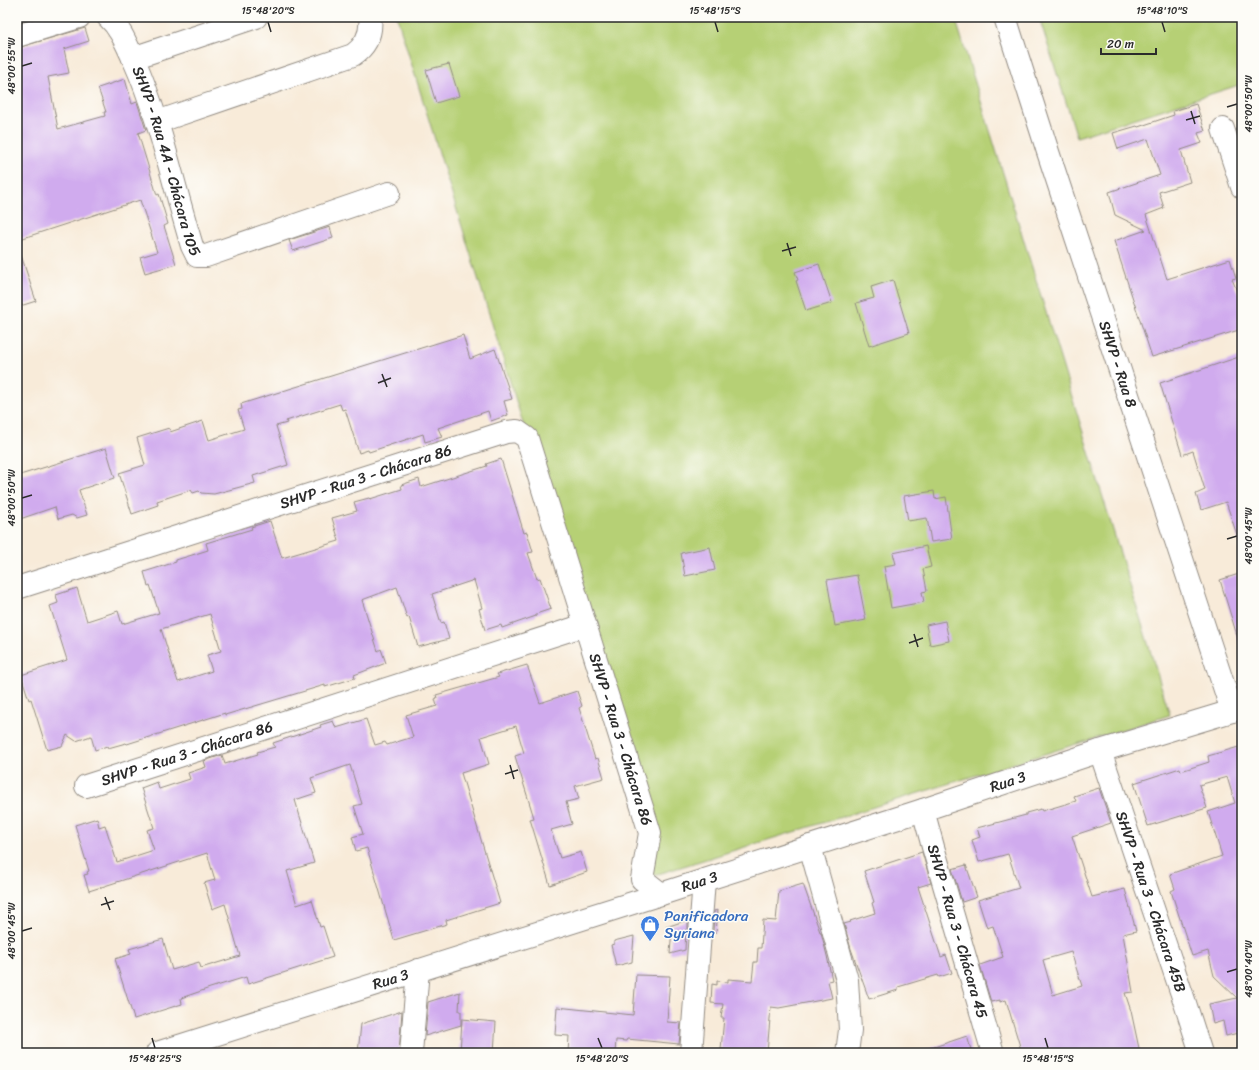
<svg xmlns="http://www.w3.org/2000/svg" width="1259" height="1070" font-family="Sriracha,sans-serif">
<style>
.green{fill:#b6d075;stroke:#707e50}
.building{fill:#d0abee;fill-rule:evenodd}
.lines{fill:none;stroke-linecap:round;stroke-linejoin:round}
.minor-casing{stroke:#928b82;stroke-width:24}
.major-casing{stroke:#928b82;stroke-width:24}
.minor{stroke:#fff;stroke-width:22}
.major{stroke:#fff;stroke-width:22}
.ticks{fill:none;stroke:#2b2b2b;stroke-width:1.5}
.labels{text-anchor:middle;stroke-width:3;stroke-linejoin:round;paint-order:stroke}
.street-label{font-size:15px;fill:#2b2b2b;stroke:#fdfcf7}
.shop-label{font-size:15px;fill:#366cbe;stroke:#fdfcf7;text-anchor:start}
.neatline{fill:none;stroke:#2b2b2b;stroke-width:1.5}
.ticks-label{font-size:10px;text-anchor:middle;fill:#2b2b2b}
</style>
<rect width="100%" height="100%" fill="#fdfcf7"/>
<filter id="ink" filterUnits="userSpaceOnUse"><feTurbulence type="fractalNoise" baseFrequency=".025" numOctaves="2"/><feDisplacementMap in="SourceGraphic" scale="8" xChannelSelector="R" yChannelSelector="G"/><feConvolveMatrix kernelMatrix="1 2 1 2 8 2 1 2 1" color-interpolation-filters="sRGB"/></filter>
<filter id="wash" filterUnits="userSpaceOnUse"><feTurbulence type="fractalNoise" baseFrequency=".012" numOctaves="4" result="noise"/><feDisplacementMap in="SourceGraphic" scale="16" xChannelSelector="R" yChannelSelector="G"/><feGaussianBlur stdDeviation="0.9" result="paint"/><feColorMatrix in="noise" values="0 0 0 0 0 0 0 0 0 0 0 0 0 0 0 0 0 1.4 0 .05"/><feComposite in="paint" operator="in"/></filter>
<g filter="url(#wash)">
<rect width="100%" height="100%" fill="#f8ebd9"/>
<!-- green -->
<path class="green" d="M397 17H955L1170 715 642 879 650 833Z
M1039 17H1242V84L1077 137Z"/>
<g id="blocks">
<!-- building -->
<path class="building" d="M85 28 89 41 64 49 69 73 48 77 58 129 105 116 104 112H106L98 88 125 79 132 104 137 102 146 130 138 133 157 195 159 194 168 224 164 226 176 264 145 273 140 257 157 252 140 200 17 240V48Z
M449 64 459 96 436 103 426 70Z
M1196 104 1205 131 1198 133 1202 143 1181 150 1190 182 1159 192 1164 208 1146 215 1167 279 1230 259 1236 278 1232 279 1242 303V329L1152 357 1114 241 1146 230 1115 215 1109 192 1160 175 1148 139 1118 149 1113 133 1137 126 1138 127 1174 115 1173 111Z
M330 227 333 238 293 251 289 240Z
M20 252 36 301 17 307V253Z
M819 264 832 303 806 311 796 281 798 280 795 272Z
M893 280 909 333 869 346 856 303 874 298 871 287Z
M463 335 470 359 495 349 512 399 504 401 508 415 491 421 488 411 438 428 442 437 425 442 423 434 369 452 368 450 359 453 345 409 342 410 340 404 286 421 287 423 276 426 288 465 253 476 255 483 214 494 201 493 199 491 193 493 191 490 157 501 158 505 132 514 119 473 145 465 137 438 169 428 170 432 203 421 209 440 244 429 238 410 242 409 241 404Z
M1242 356V541H1239L1226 502 1201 510 1196 494 1205 490 1193 451 1182 455 1160 383Z
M106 448 115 478 79 490 87 515 77 518 72 515 58 519 55 507 17 520V476Z
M501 459 524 533 527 532 533 552 528 553 537 579 540 578 551 609 536 614V616L502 628 501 625 485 630 479 609 482 608 474 580 432 594 441 623 444 622 449 639 418 647 409 617 407 618 397 587 362 600 378 651 381 649 386 663 354 675 355 678 325 687V685L225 715V713L127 744 126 743 108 748 107 746 95 750 91 736 76 741 67 735 62 746 47 750 31 699 29 700 21 675 67 660 50 606 58 603 56 595 77 588 87 621 118 611 122 624 159 613 150 585 148 586 144 572 176 562V560L208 550 206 543 252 529 251 527 270 521 282 558 339 541 332 518 357 511 354 502 369 498 370 499 402 489 401 485 419 479 421 487 487 466 486 464ZM210 614 221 651 207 655 212 671 178 682 161 629Z
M934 491 935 499 946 497 952 539 931 542 927 518 908 521 904 496Z
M926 546 931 567 923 569 927 591 922 592 924 602 891 608 884 566 896 564 893 553Z
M710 547 715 570 685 576 681 553Z
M1242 573V641L1239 642 1220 580Z
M857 575 866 620 835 626 827 580Z
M945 621 949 641 930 645 926 625Z
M527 665 540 703 577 691 582 706 579 708 595 759 598 758 604 778 575 786 579 799 566 802 572 824 551 830 560 858 581 852 587 872 550 885 530 819 534 818 515 756 524 753 516 726 481 737 489 764 461 773 500 903 446 920 447 924 394 940 367 848 356 851 352 837 363 834 354 806 362 804 350 765 311 778 316 793 295 800 314 863 287 871 297 905 312 900 320 927 323 926 333 957 248 984 246 977 210 988 181 998 182 1004 134 1019 115 959 131 954 129 949 163 939 172 970 199 962 201 968 240 956 225 904 212 909 204 883 215 880 207 853 89 891 84 875 88 874 87 872 89 871 75 825 97 818 99 827 105 825 117 862 154 850 147 830 154 828 141 788 157 782 159 789 190 779 188 773 206 767 204 761 222 755 225 764 258 754 257 752 275 747 273 743 321 727 320 725 333 721 336 728 366 719 375 745 385 742 387 745 413 737 406 715 437 706 435 699 437 698 436 695 499 677 497 674Z
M1242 746V1032L1226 1036 1223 1021 1213 1024 1209 1004 1237 998 1214 976 1208 951 1192 956 1171 891 1175 889 1170 874 1222 856 1208 812 1235 803 1227 777 1199 785 1207 808 1148 826 1134 783 1180 768 1181 771 1209 762 1208 756Z
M1099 788 1111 823 1072 836 1092 897 1125 889 1136 931 1123 934 1133 992 1125 993 1131 1011 1140 1053H1022L1006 1000 1000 1002V1000L991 1002 980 965 1003 957 993 926 987 928 978 900 1019 888 1008 854 979 862 972 840 980 837 977 828 1026 815V813L1041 809 1042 811 1076 801 1074 796ZM1071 952 1082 986 1053 995 1043 960Z
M922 852 931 883 918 887 941 957 946 955 952 973 939 977 938 975 898 987V990L869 999 851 949 844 924 851 922 850 921 875 913 872 903 874 902 864 871Z
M966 865 977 897 962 902 952 869Z
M803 884 820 932H821L827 956 832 980 828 981 832 998 779 1008 771 1007 767 1053 721 1049 724 1018H721L723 1004 711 1003 712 984 717 985V981L728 982V979L752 981 754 962H757L758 948H761L763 920 776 921 779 891Z
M718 910 716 933 713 932 714 911Z
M688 920V930L686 929 685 950 670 954 672 928 666 927Z
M634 936 632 962 616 966 611 945 614 944V941Z
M636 975 670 976 667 1022 681 1023 679 1044 627 1039 626 1041 616 1040 615 1053H568L569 1036 555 1035 557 1007 633 1015Z
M460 992 459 1011H461V1025L425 1036 428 1002Z
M402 1011 399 1053H358L361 1024Z
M462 1019 496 1022 494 1053H460Z
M967 1036 972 1053H926L925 1050Z"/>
</g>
</g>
<g filter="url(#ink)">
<use href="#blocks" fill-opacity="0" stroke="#928b82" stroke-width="1"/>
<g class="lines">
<defs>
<g id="minor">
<path id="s1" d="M108 17C120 28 126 43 133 58 160 118 173 184 192 246L197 256H206L389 193"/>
<path id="s2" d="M1005 17 1048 152 1232 711"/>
<path d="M17 36 79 17"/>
<path d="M133 58 256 17"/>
<path d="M157 122 353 55C366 46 372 33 370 17"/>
<path d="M1223 129 1242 187"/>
<path id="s3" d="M17 588 506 432 517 431 527 438 650 833 642 879 661 894"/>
<path id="s4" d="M1100 751 1184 1000 1201 1053"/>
<path id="s5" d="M86 786 585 625"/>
<path id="s6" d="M923 810 933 847 993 1053"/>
<path d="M810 846 847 980 850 1030 847 1053"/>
<path d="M411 1053 418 970"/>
<path d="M691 1053 704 880"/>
</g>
<g id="major">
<path id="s7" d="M157 1053 661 894 923 810 1100 751 1242 708"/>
</g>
</defs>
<!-- minor casing -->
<use href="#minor" class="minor-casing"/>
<!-- major casing -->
<use href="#major" class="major-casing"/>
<!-- minor -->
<use href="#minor" class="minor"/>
<!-- major -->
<use href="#major" class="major"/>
</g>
</g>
<!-- ticks -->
<path class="ticks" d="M268 22 271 32M715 22 718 32M1162 22 1165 32M22 66 32 63M1227 107 1237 104M1191 111 1195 124M1186 120 1200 116M787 243 791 256M782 251 796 247M382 374 387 387M378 383 391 378M22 498 32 495M1227 539 1237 536M914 634 918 647M909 643 923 638M510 765 514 779M505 774 518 770M105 897 110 910M101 905 114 901M22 931 32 928M1227 972 1237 969M152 1038 155 1048M598 1038 602 1048M1045 1038 1048 1048"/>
<!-- icons -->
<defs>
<symbol id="shop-pin" viewBox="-11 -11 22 30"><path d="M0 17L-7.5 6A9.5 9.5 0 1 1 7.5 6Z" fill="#3f7fe0" stroke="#fdfcf7"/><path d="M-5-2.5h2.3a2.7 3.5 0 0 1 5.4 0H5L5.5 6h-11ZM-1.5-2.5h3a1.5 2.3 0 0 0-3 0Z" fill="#fff"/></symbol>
</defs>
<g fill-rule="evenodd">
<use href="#shop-pin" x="639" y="914" width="22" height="30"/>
</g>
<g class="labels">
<!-- street labels -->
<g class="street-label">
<text dy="5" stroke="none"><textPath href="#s1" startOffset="157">SHVP - Rua 4A - Chácara 105</textPath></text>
<text dy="5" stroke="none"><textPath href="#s2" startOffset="365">SHVP - Rua 8</textPath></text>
<text dy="5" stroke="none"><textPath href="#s3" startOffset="366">SHVP - Rua 3 - Chácara 86</textPath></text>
<text dy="5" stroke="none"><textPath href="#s3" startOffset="852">SHVP - Rua 3 - Chácara 86</textPath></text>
<text dy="5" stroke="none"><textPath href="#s5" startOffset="106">SHVP - Rua 3 - Chácara 86</textPath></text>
<text dy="5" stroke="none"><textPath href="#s7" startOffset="893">Rua 3</textPath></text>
<text dy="5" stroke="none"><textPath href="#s7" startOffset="569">Rua 3</textPath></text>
<text dy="5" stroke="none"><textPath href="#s4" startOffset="159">SHVP - Rua 3 - Chácara 45B</textPath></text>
<text dy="5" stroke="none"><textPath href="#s6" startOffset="126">SHVP - Rua 3 - Chácara 45</textPath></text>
<text dy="5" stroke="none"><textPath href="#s7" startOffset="245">Rua 3</textPath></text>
</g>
<!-- shop labels -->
<g class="shop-label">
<text x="664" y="921">Panificadora<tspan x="664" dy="17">Syriana</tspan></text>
</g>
</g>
<!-- margin -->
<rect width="1259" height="1070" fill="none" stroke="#fdfcf7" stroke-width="44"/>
<!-- scale -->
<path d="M1101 48v6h55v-6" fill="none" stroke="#2b2b2b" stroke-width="2"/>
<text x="1107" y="48" font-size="12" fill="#2b2b2b" stroke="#fdfcf7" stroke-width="3" paint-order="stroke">20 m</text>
<rect x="22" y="22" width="1215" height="1026" class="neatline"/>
<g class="ticks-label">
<text x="268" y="14">15°48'20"S</text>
<text x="715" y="14">15°48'15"S</text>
<text x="1162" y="14">15°48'10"S</text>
<text transform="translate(11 66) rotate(-90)" y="4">48°00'55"W</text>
<text transform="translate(1248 104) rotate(-90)" y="4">48°00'50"W</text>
<text transform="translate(11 498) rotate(-90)" y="4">48°00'50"W</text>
<text transform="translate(1248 536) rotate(-90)" y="4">48°00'45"W</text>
<text transform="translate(11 931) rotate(-90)" y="4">48°00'45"W</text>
<text transform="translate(1248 969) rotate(-90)" y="4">48°00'40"W</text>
<text x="155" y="1062">15°48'25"S</text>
<text x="602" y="1062">15°48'20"S</text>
<text x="1048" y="1062">15°48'15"S</text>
</g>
</svg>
